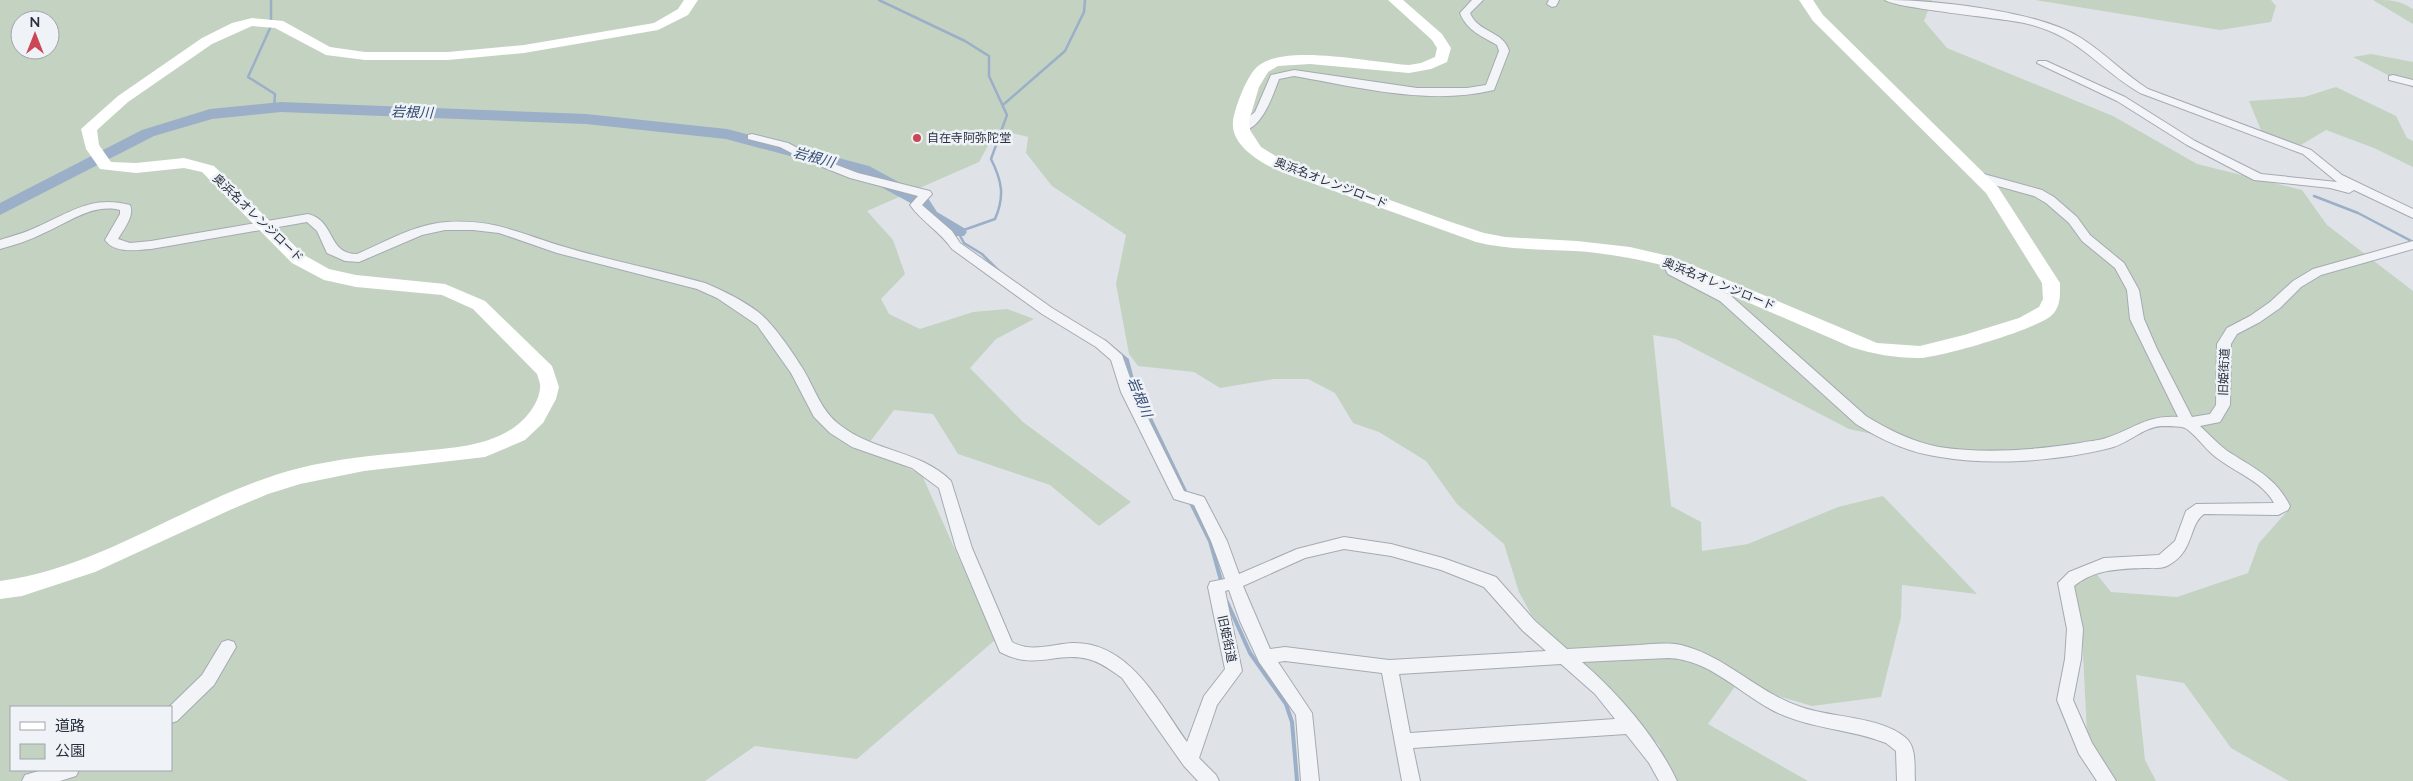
<svg xmlns="http://www.w3.org/2000/svg" width="2413" height="781" font-family="Lato,'Noto Sans JP',sans-serif">
<style>
.green{fill:#c4d2c1;fill-rule:evenodd}
.lines{fill:none;stroke-linecap:round;stroke-linejoin:round}
.stream-far1{stroke:#9bafc8;stroke-width:2.5}
.stream{stroke:#9bafc8;stroke-width:4}
.river{fill:#9bafc8;fill-rule:evenodd}
.street-casing{stroke:#a5aab2;stroke-width:2}
.street{fill:#f2f4f7;fill-rule:evenodd}
.secondary{fill:#fff;fill-rule:evenodd}
.poi-dot{fill:#cb4756;stroke:#eff2f6;stroke-width:2}
.labels{text-anchor:middle;stroke-width:5;stroke-linejoin:round;paint-order:stroke}
.poi-label{font-size:12px;fill:#29303f;stroke:#eff2f6;text-anchor:start}
.street-label{font-size:12px;fill:#29303f;stroke:#eff2f6}
.water-label{font-size:14px;font-style:italic;fill:#344d72;stroke:#eff2f6}
</style>
<rect width="100%" height="100%" fill="#dfe3e8"/>
<!-- green -->
<path class="green" d="M0 0H1932L1924 21 1947 48 2113 116 2197 164 2302 190 2327 225 2413 291V781H2289L2231 748 2184 683 2136 675 2145 760 2156 781H2107L2088 754 2082 634 2066 583 2095 572 2111 592 2177 597 2248 573 2259 543 2290 508 2271 488 2189 423 2170 422 2059 451 1974 452 1917 444 1849 429 1676 339 1653 335 1671 506 1701 522 1702 551 1748 544 1838 507 1883 496 1977 594 1902 585 1901 617 1881 697 1812 706 1754 689 1739 681 1708 724 1808 781H1672L1659 745 1532 616 1519 592 1504 544 1457 504 1426 461 1379 432 1353 423 1335 393 1308 379H1274L1220 388 1194 372 1138 366 1129 354 1116 284 1126 235 1052 186 1026 153 1028 137 997 129 979 162 867 211 893 240 905 274 881 299 889 314 920 329 973 312 1007 309 1034 319 996 339 970 368 1023 422 1131 502 1099 526 1050 485 958 454 933 414 894 410 866 447 922 475 995 640 857 759 755 746 705 781H0ZM20 20H50V50H20ZM11 707H171V770H11Z
M2035 0H2271L2276 6 2271 22 2220 30Z
M2373 0C2391 0 2398 0 2413 9V24Z
M2371 54 2413 62V88L2353 57Z
M2336 87 2396 116 2407 138 2413 141V167L2374 148 2326 130 2301 145 2263 135 2249 101 2304 97Z"/>
<g class="lines">
<!-- stream-far1 -->
<path class="stream-far1" d="M271 0V26L248 77 275 94 274 108
M879 0 965 41 989 56V76L1007 115 991 159C1002 181 1005 196 995 219L958 232 964 243 982 254 1001 273
M1004 104 1065 51 1084 12 1085 0
M2314 196 2358 213 2413 242"/>
<!-- stream -->
<path class="stream" d="M1104 341 1127 360 1133 383 1186 493
M1190 501 1210 541 1222 584
M1227 602 1250 653 1286 704 1292 722 1297 781"/>
<!-- river -->
<path class="river" d="M281 102 586 114 727 129 869 166 928 198 937 212 964 228 967 232 964 236H952L925 220 916 206 857 174 726 139 586 124 281 112 212 119 154 136 0 215V203L142 130 210 109Z"/>
<defs>
<path id="street" d="M1472 0H1483L1470 13C1478 33 1504 31 1509 51L1494 90C1429 106 1358 87 1294 76L1279 79C1273 95 1260 136 1237 130L1235 128 1255 112 1271 75 1294 70 1417 88H1467L1486 85 1499 51 1497 45C1482 36 1467 31 1460 13Z
M1549 0H1559L1556 6 1552 7 1547 4Z
M1885 0C1936 0 2039 11 2081 38 2105 53 2124 74 2148 89L2311 150 2342 175 2413 209V218L2354 190 2349 193 2330 188 2254 180 2187 145 2117 101 2037 63 2038 61H2046L2125 97 2195 141 2261 174 2337 182 2303 154 2140 93C2096 67 2079 35 2024 23 2002 18 1894 8 1885 0Z
M2393 75 2413 80V86L2389 80V76Z
M752 134 788 143 813 156 858 173 930 191 932 194 922 205 952 231 960 243 1052 308 1106 341 1122 355 1135 392 1184 491 1204 497 1227 541 1239 574 1297 549 1344 537 1391 544 1443 558 1496 577 1535 621 1567 649C1591 648 1615 646 1639 645 1652 644 1667 642 1681 645 1726 656 1758 693 1801 707 1832 718 1881 716 1906 738 1917 748 1914 767 1915 781H1897L1896 751 1886 743C1851 729 1811 729 1776 712 1741 695 1710 659 1668 658L1582 662C1618 693 1657 738 1677 781H1659L1649 763 1626 734 1413 748 1420 781H1402L1382 673 1285 661 1278 662 1312 713 1319 781H1301L1296 715 1259 662 1240 621 1229 590 1225 591 1242 671 1217 705 1199 758 1216 775 1219 781H1198L1184 766 1122 678C1112 671 1101 662 1088 659 1056 651 1035 671 1000 652L956 548 939 488 912 468 852 447 830 433 814 417 791 373 757 325 717 298 697 289 557 253 499 233 473 230H445L422 235 359 262 345 261 327 253 317 231 307 222 151 249C136 250 115 254 105 240L120 214V210C92 203 68 223 44 233 30 240 15 245 0 249V240C12 236 25 233 37 227 71 212 92 195 130 205 135 216 123 230 118 239L130 243 151 241 308 214C336 221 327 254 357 254 385 242 415 224 447 222 495 219 521 234 565 247 611 261 659 270 705 283 724 291 753 305 767 320 780 334 793 353 803 369 815 389 821 411 840 425 874 452 920 450 951 481L972 548 1012 642C1031 653 1052 644 1073 643 1130 642 1159 703 1187 742L1204 696 1225 669 1208 587 1210 582 1225 579 1211 541 1194 505 1174 499 1172 495 1121 392 1111 360 1096 347 1042 314 952 249C940 231 922 222 910 205L918 196 850 178 805 160 780 147 748 139V135ZM1344 549 1391 556 1441 570 1484 587 1523 631 1546 651 1389 660 1285 647 1270 649 1243 586 1305 558ZM1561 664 1595 694 1615 719 1410 733 1399 674Z
M1980 173 2042 190 2054 197 2077 217 2090 235 2124 263 2139 290 2144 319 2157 349 2192 417 2210 414 2216 405 2217 344 2227 328 2250 316 2270 302 2293 281 2313 269 2413 241V249L2321 275 2301 287 2280 308 2260 322 2237 334 2231 344 2230 405 2220 422 2200 426C2209 434 2217 443 2226 450 2253 468 2275 476 2290 506L2288 510 2278 515 2204 514C2188 525 2195 552 2167 566 2161 569 2151 568 2144 568 2119 569 2095 569 2074 586L2083 629 2081 659 2073 700 2092 743 2116 781H2097L2079 754 2057 700 2065 659 2067 629 2058 583 2069 572 2104 558 2159 555 2175 541 2186 511 2196 504 2274 503C2262 480 2231 471 2212 454 2204 447 2194 433 2185 428 2180 426 2167 426 2162 426 2143 427 2128 444 2110 448 2058 461 1992 466 1940 457 1910 453 1881 440 1856 424L1720 301 1668 274 1661 261 1667 257 1671 258 1677 268 1730 295 1866 416C1889 430 1913 442 1939 447 1985 454 2035 450 2080 443 2088 441 2098 441 2106 438 2135 429 2145 415 2178 417L2130 319 2127 290 2115 268 2082 241 2069 223 2046 203 2034 196 1976 180 1974 177 1976 174Z
M228 640 234 642 236 647 214 685 177 721 171 723V707H169L202 675 222 642Z
M42 770H79L76 776 60 781H22L25 775Z"/>
</defs>
<!-- street casing -->
<use href="#street" class="street-casing"/>
<!-- street -->
<use href="#street" class="street"/>
<!-- secondary -->
<path class="secondary" d="M684 0H698L688 15 658 30 524 53 448 60H365L326 55 275 28 252 26 212 44 128 102 97 130 99 145 111 162 136 163 184 158 214 166 304 255 329 269 356 275 445 284 485 301 552 366 559 387 556 399 543 423 525 440 485 457 364 471 300 484 268 494 230 510 95 572 22 596 0 599V581C107 567 196 494 300 468 336 459 374 455 412 452 445 448 481 448 510 430 524 422 539 404 540 388 541 384 538 378 537 374L473 309 442 295 356 287 324 280 292 263 202 172 184 168 136 173 100 169 86 149 81 129 118 96 202 38 232 23 252 18 283 21 330 47 365 52H448L524 45 654 23 678 9Z
M1388 0H1403L1442 34 1451 48 1447 62 1431 69 1409 73 1310 64 1278 66 1268 72 1259 87 1249 121 1250 130 1261 147 1287 163 1448 221 1484 233 1505 237 1577 241 1630 247 1673 257 1877 343 1920 346 1964 335 2019 318 2039 307 2043 299 2042 283 1986 193 1813 21 1799 0H1813L1823 15 1998 187 2060 283C2060 295 2061 306 2052 315 2038 329 1939 358 1918 358 1895 358 1873 354 1851 347L1662 265C1633 258 1605 253 1575 251 1542 249 1508 250 1476 242L1284 173C1265 165 1230 147 1233 121 1235 107 1247 75 1258 66 1286 43 1373 63 1409 65L1421 63 1435 57 1437 48 1432 40Z"/>
</g>
<!-- markers -->
<circle class="poi-dot" cx="917" cy="138" r="5"/>
<g class="labels">
<!-- poi labels -->
<g class="poi-label">
<text x="927" y="142">自在寺阿弥陀堂</text>
</g>
<!-- street labels -->
<g class="street-label">
<text transform="translate(1331 183) rotate(21)" y="4">奥浜名オレンジロード</text>
<text transform="translate(258 218) rotate(44)" y="4">奥浜名オレンジロード</text>
<text transform="translate(1719 284) rotate(22)" y="4">奥浜名オレンジロード</text>
<text transform="translate(2224 372) rotate(-88)" y="4">旧姫街道</text>
<text transform="translate(1227 639) rotate(78)" y="4">旧姫街道</text>
</g>
<!-- water labels -->
<g class="water-label">
<text transform="translate(412 112) rotate(2)" y="5">岩根川</text>
<text transform="translate(814 157) rotate(15)" y="5">岩根川</text>
<text transform="translate(1140 397) rotate(68)" y="5">岩根川</text>
</g>
</g>
<!-- legend -->
<rect x="10" y="706" width="162" height="65" fill="#eff2f6" stroke="#a0a4ad"/>
<rect x="20" y="722" width="25" height="8" fill="#ffffff" stroke="#a0a4ad"/>
<text x="55" y="731" font-size="15" fill="#29303f">道路</text>
<rect x="20" y="744" width="25" height="15" fill="#c4d2c1" stroke="#a0a4ad"/>
<text x="55" y="756" font-size="15" fill="#29303f">公園</text>
<!-- north arrow -->
<g transform="translate(35 35)"><circle r="24" fill="#eff2f6" stroke="#a0a4ad"/>
<path d="M0-4L9 19L0 12L-9 19Z" fill="#cb4756"/>
<text y="-8" font-size="14" font-weight="bold" text-anchor="middle" fill="#29303f">N</text>
</g>
</svg>
